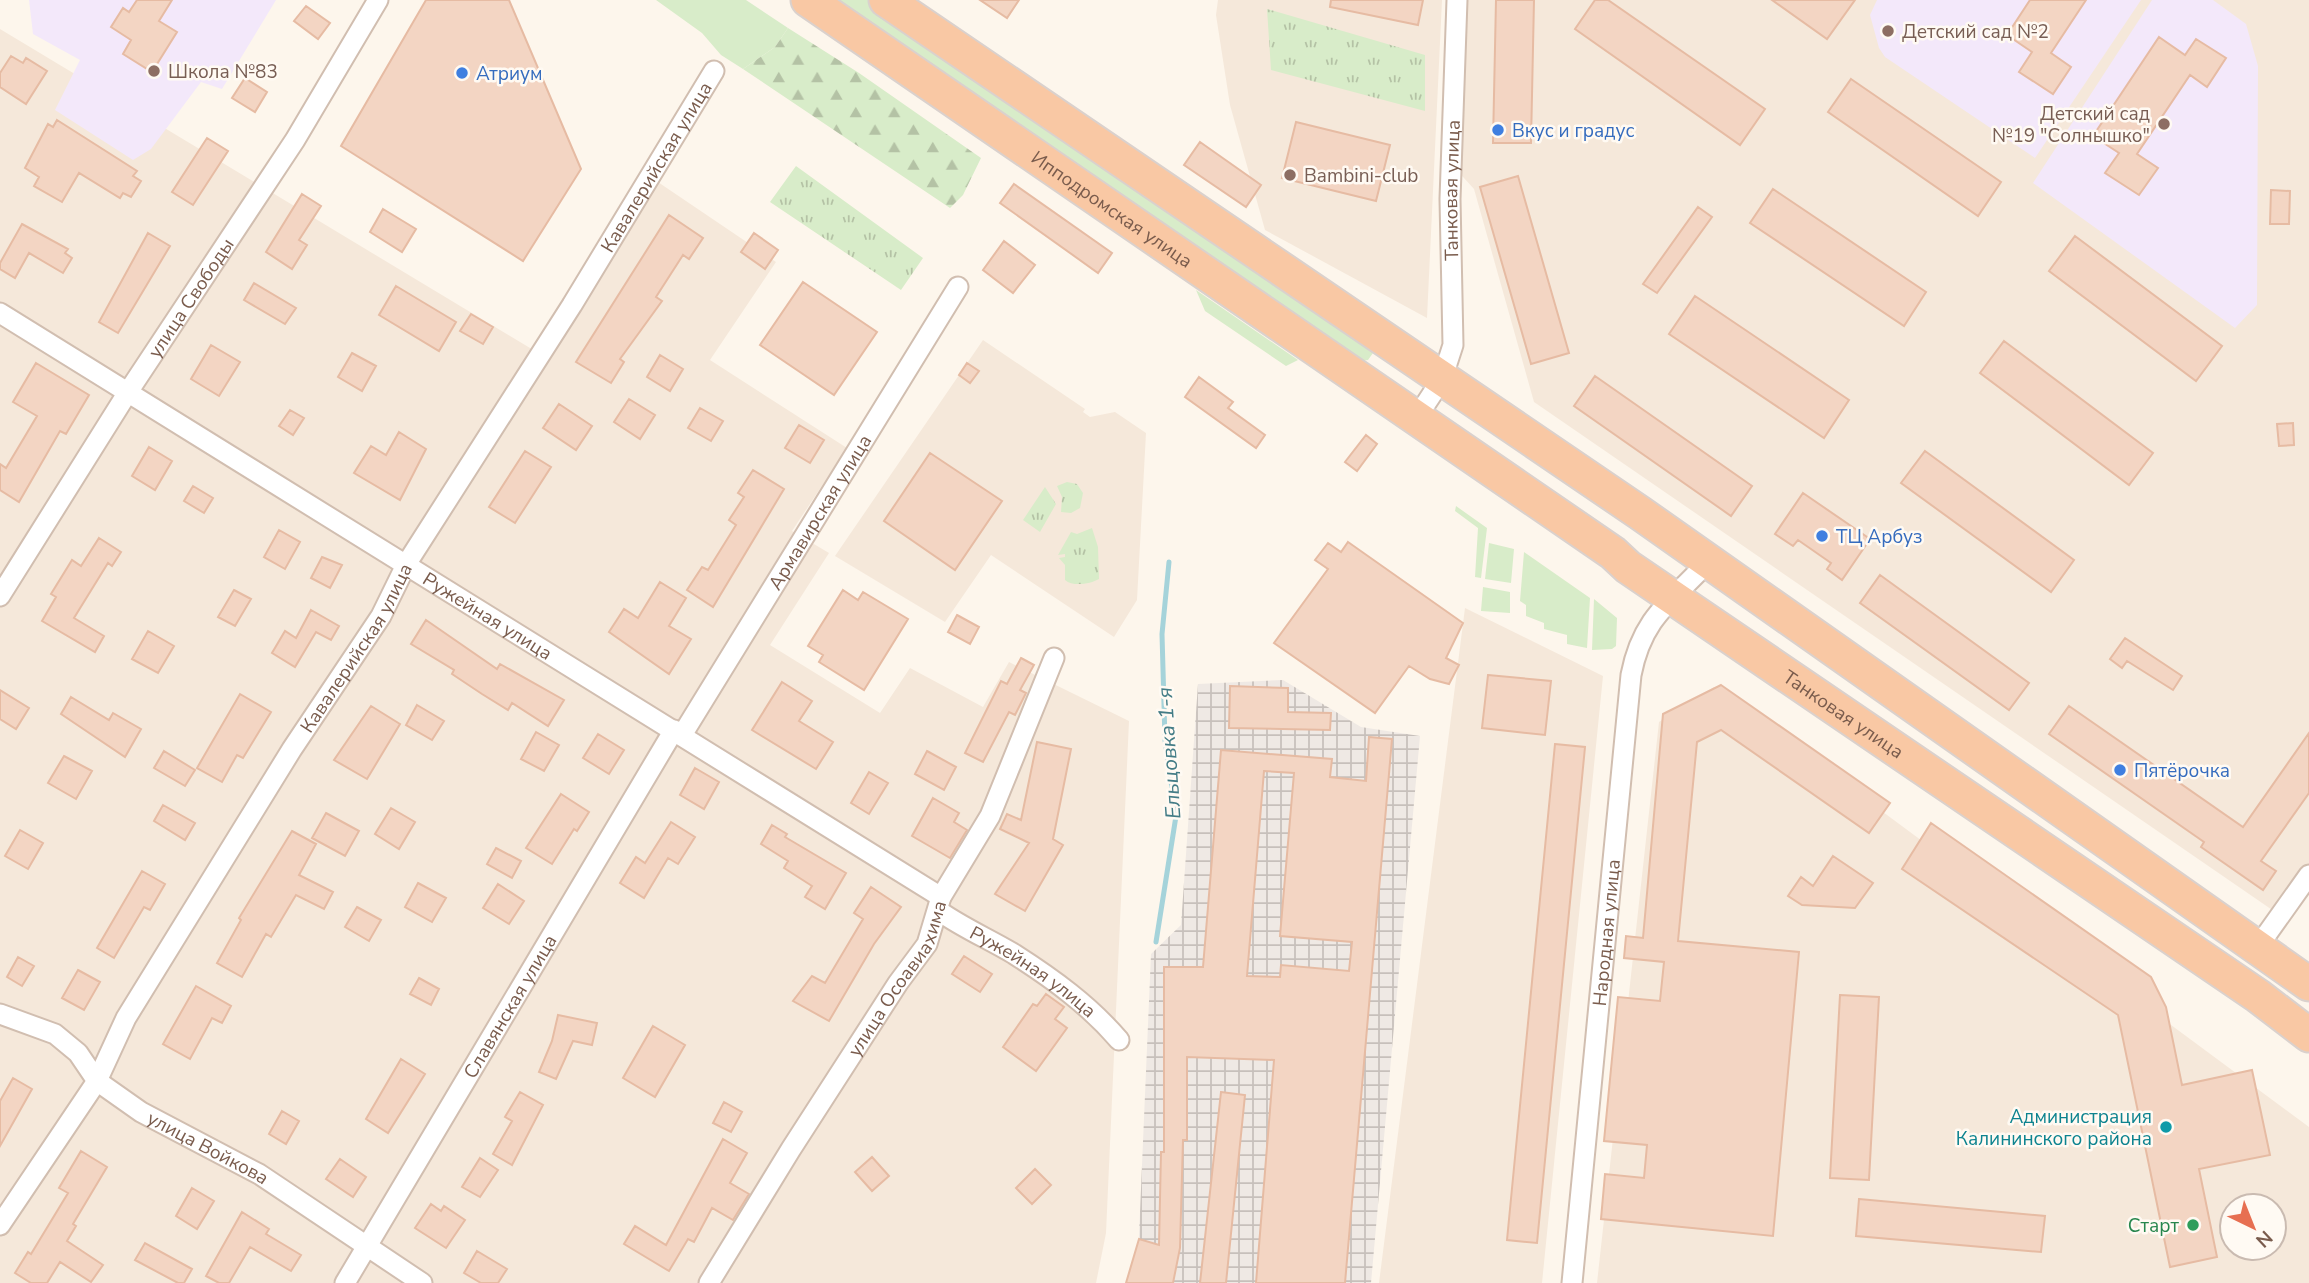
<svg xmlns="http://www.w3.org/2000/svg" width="2309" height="1283" font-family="'Nunito Sans',sans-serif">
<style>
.residential{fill:#f5e8da;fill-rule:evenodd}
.industrial{fill:url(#industrial-grid)}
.education{fill:#f3e8fa}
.grass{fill:#d8ecc9}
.forest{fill:url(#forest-firs)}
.park{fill:url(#park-tufts)}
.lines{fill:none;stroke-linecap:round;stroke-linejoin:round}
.stream{stroke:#a5d3da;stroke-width:5}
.building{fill:#f3d5c3;stroke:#e6bba3;stroke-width:2;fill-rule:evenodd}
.minor-casing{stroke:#d1beb0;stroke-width:23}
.trunk-casing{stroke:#dad1cd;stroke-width:37}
.minor{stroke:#fff;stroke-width:19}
.trunk{stroke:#f9c8a4;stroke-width:33}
.education-dot{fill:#8d6e63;stroke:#fffaf3;stroke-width:2.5}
.shop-dot{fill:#3f7fe0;stroke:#fffaf3;stroke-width:2.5}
.culture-dot{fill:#0f9aa8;stroke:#fffaf3;stroke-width:2.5}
.leisure-dot{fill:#2e9e5b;stroke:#fffaf3;stroke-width:2.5}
.labels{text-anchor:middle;stroke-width:5;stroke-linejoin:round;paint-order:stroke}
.education-label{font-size:19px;fill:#785e54;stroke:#fffaf3;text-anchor:start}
.shop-label{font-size:19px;fill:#366cbe;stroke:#fffaf3;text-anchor:start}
.street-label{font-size:19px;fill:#7a5c4d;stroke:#fffaf3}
.culture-label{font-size:19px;fill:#0d838f;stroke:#fffaf3;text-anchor:end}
.leisure-label{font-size:19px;fill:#27864d;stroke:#fffaf3;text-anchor:end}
.water-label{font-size:21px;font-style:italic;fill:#437c86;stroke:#fffaf3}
</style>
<defs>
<pattern id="industrial-grid" width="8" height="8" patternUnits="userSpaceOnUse" patternTransform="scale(1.75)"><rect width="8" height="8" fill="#efe9e4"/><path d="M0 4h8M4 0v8" fill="none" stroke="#c7c0bb"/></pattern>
<pattern id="forest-firs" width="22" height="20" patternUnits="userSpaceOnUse" patternTransform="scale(1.75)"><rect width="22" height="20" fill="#d8ecc9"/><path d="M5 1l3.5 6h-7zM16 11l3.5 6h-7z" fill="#b4c2a5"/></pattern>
<pattern id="park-tufts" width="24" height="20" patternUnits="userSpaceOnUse" patternTransform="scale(1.75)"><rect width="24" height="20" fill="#d8ecc9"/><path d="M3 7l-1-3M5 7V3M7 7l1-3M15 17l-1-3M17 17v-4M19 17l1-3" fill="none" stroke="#b4c2a5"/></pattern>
</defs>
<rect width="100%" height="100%" fill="#fdf6ec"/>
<!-- residential -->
<path class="residential" d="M1218 0H1442L1427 318 1265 230 1230 105 1216 15Z
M1466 0H2309V875L2281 916 1534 402 1474 189 1453 166Z
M0 29 540 354 649 176 776 262 710 360 847 448 792 531 829 553 770 645 880 713 910 668 983 707 1009 662 1129 721 1106 1233 1096 1283H0Z
M983 340 1085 409 1083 412 1090 417 1115 412 1146 433 1137 600 1114 637 991 555 945 622 835 556Z
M1465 608 1603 676 1542 1283H1379Z
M1714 687 2309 1127V1283H1597L1659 722ZM2232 1206H2274V1248H2232Z"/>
<!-- industrial -->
<path class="industrial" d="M1283 680 1361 727 1420 736 1371 1283H1137L1151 954 1181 925 1198 684Z"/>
<!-- education -->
<path class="education" d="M29 0H276L222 89 201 82 151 149 133 160 55 110 80 60 33 34Z
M1877 0H2141L2035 158 1885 57 1879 48 1870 15Z
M2152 0H2213L2246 24 2258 66 2257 305 2235 328 2033 183Z"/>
<!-- grass -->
<path class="grass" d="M656 0H746L788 28 775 47 743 69 721 55 702 33Z
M835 0H874L1373 343V353L1368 360 1360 361Z
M1196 290 1298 360 1286 366 1205 311Z
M1456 506 1487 528 1481 578 1475 577 1478 528 1455 511Z
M1489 543 1514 549 1511 583 1485 579Z
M1524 552 1590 598 1587 648 1567 644V635L1544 629V623L1526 616V605L1520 601Z
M1483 587 1510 592V613L1481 611Z
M1594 599 1617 618 1616 646 1612 649 1592 650Z"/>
<!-- forest -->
<path class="forest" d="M788 28 859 73 981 158 963 195 950 208 743 69 775 47Z"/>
<!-- park -->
<path class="park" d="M1267 9 1425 55V111L1271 70Z
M796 166 923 258 901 290 770 202Z
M1067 482 1077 484 1083 493 1080 508 1071 513 1061 512 1062 497 1057 486Z
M1045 487 1056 504 1040 532 1023 520Z
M1092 528 1098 547 1099 579C1090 584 1073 587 1065 580V565L1059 558 1065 557V554L1058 555 1071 532 1077 534Z"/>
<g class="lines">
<!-- stream -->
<path class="stream" d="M1156 942 1176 816 1165 740 1162 634 1169 562"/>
</g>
<!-- building -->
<path class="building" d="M137 0H172L159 21 177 32 152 72 123 54 131 40 111 27 123 8 129 12Z
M426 0H509L581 169 523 261 341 146Z
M980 0H1019L1007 18Z
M1331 0H1423L1418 25 1330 7Z
M1496 0H1534L1531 143H1493Z
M1595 0H1608L1765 109 1740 145 1575 29Z
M1772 0H1855L1827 39Z
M2030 0H2086L2051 53 2071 67 2053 94 2019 72 2032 52 2007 35Z
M306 6 330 23 318 39 294 21Z
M2159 37 2185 55 2196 39 2226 58 2207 87 2190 75 2137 154 2158 168 2139 195 2105 173 2119 153 2093 136Z
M11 56 23 63 26 58 47 71 26 104 0 87V73Z
M245 78 267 92 255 112 232 98Z
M1851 79 2001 182 1978 216 1828 112Z
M57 120 137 171 133 176 141 181 131 197 123 193 120 198 79 173 62 202 34 186 39 177 25 168 48 124 53 127Z
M1296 122 1390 145 1376 201 1282 178Z
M207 138 228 151 193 205 172 192Z
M1200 142 1261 185 1246 207 1184 165Z
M1518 176 1569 353 1531 364 1480 187Z
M1014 184 1112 253 1098 273 1000 203Z
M1773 189 1926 292 1904 326 1750 223Z
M2271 190 2290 191 2289 224H2270Z
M302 194 321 206 299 240 307 245 292 269 266 252Z
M1698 207 1712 217 1657 293 1643 284Z
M383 209 416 229 402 252 370 232Z
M669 215 703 238 689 259 683 255 656 297 662 301 620 359 624 362 611 383 576 362Z
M22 224 68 249 65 253 72 258 63 273 29 253 15 278 0 269V263Z
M148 233 170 246 118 333 99 322Z
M754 233 778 250 765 269 741 252Z
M2075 236 2222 346 2196 381 2049 271Z
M1004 241 1035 265 1013 293 983 270Z
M803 282 877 332 834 395 760 345Z
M254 283 296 308 285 324 244 300Z
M396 286 456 322 439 351 379 315Z
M1695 296 1849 400 1824 438 1669 334Z
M471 314 493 327 483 344 460 331Z
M2004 341 2153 453 2129 485 1980 373Z
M211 345 240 362 219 396 191 379Z
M352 353 376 366 362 391 338 377Z
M660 355 683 369 670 391 647 377Z
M36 363 89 395 66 434 60 431 19 502 0 490V464L6 468 37 416 13 402Z
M967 363 979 371 970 383 959 375Z
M1595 376 1752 486 1731 516 1574 406Z
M1199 377 1233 402 1228 408 1265 435 1256 448 1185 397Z
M629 399 655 415 640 439 614 422Z
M559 404 592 426 576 450 543 428Z
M700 408 723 421 711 441 688 428Z
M290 410 304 418 293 435 279 426Z
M2293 423 2294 445 2279 446 2277 424Z
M799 425 824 440 810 463 785 448Z
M399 432 426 449 400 500 354 473 371 446 386 455Z
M1366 435 1377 444 1357 471 1345 462Z
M149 447 172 461 155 490 132 476Z
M525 451 551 467 515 523 489 507Z
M1925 451 2074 560 2051 592 1901 483Z
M930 453 1002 501 955 570 884 521Z
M753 470 784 489 713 607 687 590 702 567 708 570 736 525 729 520 744 497 738 493Z
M193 486 213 498 204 513 184 501Z
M1803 493 1870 539 1842 580 1827 569 1831 563 1798 540 1793 546 1775 534Z
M279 530 300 542 285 569 264 557Z
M99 538 121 552 112 566 108 563 74 618 104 636 95 652 42 621 56 597 51 594 72 560 81 566Z
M1348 542 1463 623 1446 658 1459 665 1449 684 1430 679 1409 666 1375 713 1274 643 1328 569 1315 560 1328 543 1341 552Z
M322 557 342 565 330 588 311 578Z
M1880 575 2029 683 2009 710 1860 603Z
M660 582 686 598 669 626 691 639 669 674 609 632 624 609 638 618Z
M234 590 251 599 235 626 218 617Z
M843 590 858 600 863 592 908 619 864 690 819 662 823 655 808 646Z
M311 610 339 626 331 640 316 632 295 667 272 653 285 631 296 638Z
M957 615 979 627 970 644 948 632Z
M426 620 497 669 500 664 564 700 548 726 512 703 508 710 482 694 452 674 454 670 411 644Z
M148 631 174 646 158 673 132 659Z
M2125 638 2182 676 2173 690 2127 661 2122 668 2110 659Z
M1021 658 1034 665 1020 690 1026 693 1015 715 1009 712 983 762 965 753 1001 681 1007 684Z
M1488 675 1551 681 1545 735 1482 728Z
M782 682 812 701 799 721 833 742 816 769 752 730Z
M1721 685 1890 803 1869 833 1721 730 1697 742 1678 941 1799 952 1773 1236 1601 1219 1605 1174 1644 1178 1647 1145 1604 1141 1618 997 1660 1001 1664 962 1624 958 1626 936 1643 938 1663 714Z
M1230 686 1288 688V712L1331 713 1330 730 1229 728Z
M0 690 29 708 16 729 0 719Z
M240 694 271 712 243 758 237 755 222 782 197 768Z
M71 697 109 720 113 713 141 729 125 757 61 714Z
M417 705 444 721 432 740 406 725Z
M371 706 400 724 367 779 334 760Z
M2069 706 2243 827 2309 733V793L2261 861 2276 871 2263 890 2201 847 2204 842 2049 734Z
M536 732 559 745 544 771 521 759Z
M598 734 624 750 609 774 583 758Z
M1369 737 1392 739 1345 1283H1256L1274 1060 1187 1057V1140H1183L1180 1248 1173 1283H1126L1139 1239 1159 1245 1161 1152H1164V967H1203L1221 750 1332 759 1330 777 1366 781ZM1264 771 1294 773 1280 936 1352 942 1349 971 1281 965 1280 977 1247 976Z
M1037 742 1071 749 1053 839 1063 845 1025 911 995 894 1029 843 1000 829 1007 814 1021 820Z
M1555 744 1585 747 1537 1243 1507 1240Z
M164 751 195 770 185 786 154 768Z
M927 751 956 767 944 790 915 774Z
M64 756 92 771 76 799 48 783Z
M695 768 719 782 704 809 680 795Z
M869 772 888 783 869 814 851 803Z
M561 794 589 812 577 831 574 829 552 864 526 848Z
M933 798 959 813 954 822 967 830 950 858 912 836Z
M163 805 195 823 185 840 154 821Z
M391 808 415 822 399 849 375 834Z
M326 813 359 831 345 856 312 838Z
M671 822 695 837 678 864 668 858 644 898 620 883 636 857 645 863Z
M1931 823 2151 977 2166 1007 2182 1085 2252 1070 2270 1155 2199 1169 2217 1257 2170 1267 2118 1015 1902 869Z
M772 825 787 834 785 837 846 873 825 909 805 897 812 886 784 868 788 861 761 844Z
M20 830 43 843 28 869 5 856Z
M292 831 316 844 299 875 333 892 324 909 296 895 271 937 266 934 242 977 217 963 241 920 239 918Z
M496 848 521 861 512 878 487 864Z
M1833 856 1873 883 1855 908 1802 905 1788 896 1801 877 1813 886Z
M142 871 165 884 150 910 144 907 114 958 97 948Z
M418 883 446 898 432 922 405 907Z
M498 884 524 901 509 924 483 908Z
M871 887 901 907 874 944 829 1021 793 1001 812 976 825 983 863 919 854 913Z
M357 907 381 920 369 941 345 927Z
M964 956 992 974 980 992 952 974Z
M18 957 34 966 22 986 7 977Z
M78 970 100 982 84 1010 62 998Z
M419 978 439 989 431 1005 410 994Z
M196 986 231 1006 222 1023 212 1018 190 1059 163 1044Z
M1046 994 1064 1007 1055 1019 1067 1028 1036 1071 1003 1047 1033 1004 1037 1006Z
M1840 995 1879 997 1869 1180 1830 1178Z
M558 1015 597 1023 592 1045 573 1041 556 1079 539 1072 552 1041Z
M653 1026 685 1045 655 1097 623 1078Z
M401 1059 425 1074 388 1133 366 1119Z
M13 1078 32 1089 0 1146V1101Z
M520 1092 543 1105 512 1165 493 1154 512 1121 505 1117Z
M1221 1092 1245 1095 1226 1283H1200Z
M724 1102 742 1112 731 1132 713 1123Z
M282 1111 299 1121 286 1144 269 1134Z
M723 1139 747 1153 730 1183 749 1194 733 1220 712 1208 694 1242 688 1239 669 1271 624 1244 635 1226 666 1245Z
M81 1151 107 1167 73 1224 76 1226 67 1241 103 1265 91 1282 60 1262 47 1283H31L15 1273 28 1252 31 1254 68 1193 59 1188Z
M872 1157 889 1176 872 1191 855 1172Z
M480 1158 498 1170 480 1197 462 1187Z
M340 1159 366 1177 353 1197 326 1179Z
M1035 1169 1051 1185 1032 1204 1016 1188Z
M192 1188 214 1201 197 1229 176 1216Z
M1859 1199 2045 1216 2041 1252 1856 1236Z
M431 1204 441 1211 444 1206 465 1220 446 1248 415 1228Z
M242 1212 269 1229 266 1234 301 1255 291 1271 250 1247 229 1283H219L206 1276Z
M145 1243 192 1269 184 1283H178L135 1260Z
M477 1251 507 1269 498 1283H481L464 1273Z"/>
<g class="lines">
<defs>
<g id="minor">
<path id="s1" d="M0 313 941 897"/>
<path id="s2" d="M1417 417 1442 379 1453 345 1450 199 1457 0"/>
<path id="s3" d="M0 596 128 392 295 140 378 0"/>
<path id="s4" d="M682 735 958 287"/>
<path id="s5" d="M939 911C963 928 989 939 1014 954 1053 979 1089 1005 1119 1040"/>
<path d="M2257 948 2309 875"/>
<path id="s6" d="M0 1014 55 1034 78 1053 97 1081 141 1112 259 1174 422 1283"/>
<path id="s7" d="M0 1225 97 1081 126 1018 292 749 381 616 407 563 572 305 714 71"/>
<path id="s8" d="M345 1283 674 730"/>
<path id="s9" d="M709 1283 791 1149 898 983 927 944 941 897 990 816 1054 658"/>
<path id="s10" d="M1572 1283 1631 675C1642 618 1670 602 1708 562"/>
</g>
<g id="trunk">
<path id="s11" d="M808 0 1613 553 1628 567 2258 996 2309 1035"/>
<path d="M886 0 1640 513 2309 984"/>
</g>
</defs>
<!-- minor casing -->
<use href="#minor" class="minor-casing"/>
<!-- trunk casing -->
<use href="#trunk" class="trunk-casing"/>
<!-- minor -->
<use href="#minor" class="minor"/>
<!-- trunk -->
<use href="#trunk" class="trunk"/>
</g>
<!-- markers -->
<g class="education-dot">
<circle cx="1888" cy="31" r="7"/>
<circle cx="154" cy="71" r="7"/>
<circle cx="2164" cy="124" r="7"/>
<circle cx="1290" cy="175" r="7"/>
</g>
<g class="shop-dot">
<circle cx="462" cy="73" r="7"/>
<circle cx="1498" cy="130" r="7"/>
<circle cx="1822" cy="536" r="7"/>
<circle cx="2120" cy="770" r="7"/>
</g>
<circle class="culture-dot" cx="2166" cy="1127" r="7"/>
<circle class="leisure-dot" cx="2193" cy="1225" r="7"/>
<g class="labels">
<!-- education labels -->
<g class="education-label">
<text x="1902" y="38">Детский сад №2</text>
<text x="168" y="78">Школа №83</text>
<text x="2150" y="120" text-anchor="end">Детский сад<tspan x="2150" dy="22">№19 "Солнышко"</tspan></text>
<text x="1304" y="182">Bambini-club</text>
</g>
<!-- shop labels -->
<g class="shop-label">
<text x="476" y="80">Атриум</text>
<text x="1512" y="137">Вкус и градус</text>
<text x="1836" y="543">ТЦ Арбуз</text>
<text x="2134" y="777">Пятёрочка</text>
</g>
<!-- street labels -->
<g class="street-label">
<text dy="7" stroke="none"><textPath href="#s7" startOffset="1246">Кавалерийская улица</textPath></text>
<text dy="7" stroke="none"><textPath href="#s2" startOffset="236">Танковая улица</textPath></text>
<text dy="7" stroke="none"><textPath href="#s11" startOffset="369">Ипподромская улица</textPath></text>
<text dy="7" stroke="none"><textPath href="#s3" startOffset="354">улица Свободы</textPath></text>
<text dy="7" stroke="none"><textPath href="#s4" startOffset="262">Армавирская улица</textPath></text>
<text dy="7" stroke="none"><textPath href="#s1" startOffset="574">Ружейная улица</textPath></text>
<text dy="7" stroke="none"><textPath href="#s7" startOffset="679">Кавалерийская улица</textPath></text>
<text dy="7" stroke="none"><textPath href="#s11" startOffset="1258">Танковая улица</textPath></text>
<text dy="7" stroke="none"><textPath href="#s10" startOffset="352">Народная улица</textPath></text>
<text dy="7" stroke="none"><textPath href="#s5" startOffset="112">Ружейная улица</textPath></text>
<text dy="7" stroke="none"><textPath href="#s9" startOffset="359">улица Осоавиахима</textPath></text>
<text dy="7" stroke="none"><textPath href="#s8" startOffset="322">Славянская улица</textPath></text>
<text dy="7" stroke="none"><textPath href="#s6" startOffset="252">улица Войкова</textPath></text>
</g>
<!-- culture labels -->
<g class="culture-label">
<text x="2152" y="1123">Администрация<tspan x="2152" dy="22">Калининского района</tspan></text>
</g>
<!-- leisure labels -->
<g class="leisure-label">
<text x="2179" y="1232">Старт</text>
</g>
<!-- water labels -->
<g class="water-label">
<text transform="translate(1169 753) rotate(-94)" y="7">Ельцовка 1-я</text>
</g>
</g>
<!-- north arrow -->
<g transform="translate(2253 1227) rotate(137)"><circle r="33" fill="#fffaf3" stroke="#cabbb1" stroke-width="2"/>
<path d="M0-5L12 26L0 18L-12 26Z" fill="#e76f51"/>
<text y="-10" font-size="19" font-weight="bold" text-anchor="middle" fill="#7a5c4d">N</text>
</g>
</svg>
